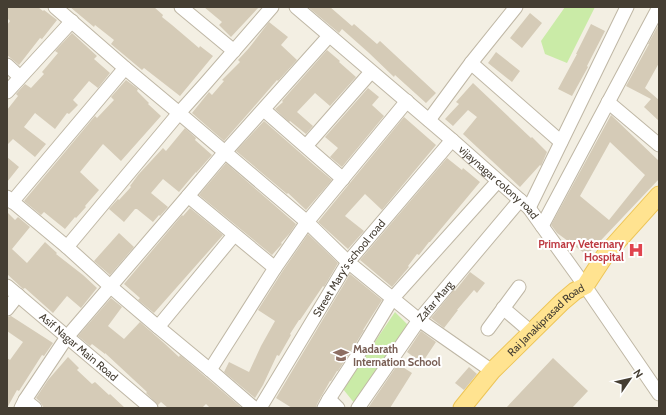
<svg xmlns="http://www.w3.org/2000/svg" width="666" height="415" font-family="Cabin,sans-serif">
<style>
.green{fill:#caeba7}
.building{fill:#d5cbb7;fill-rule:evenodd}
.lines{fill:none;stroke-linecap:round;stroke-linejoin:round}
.minor-casing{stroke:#bfb7a5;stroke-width:15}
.major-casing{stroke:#edc557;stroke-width:19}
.minor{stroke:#fff;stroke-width:13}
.major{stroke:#ffe390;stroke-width:17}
.labels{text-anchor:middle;stroke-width:4;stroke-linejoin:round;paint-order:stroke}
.street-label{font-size:11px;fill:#453e33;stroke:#fff}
.health-label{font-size:11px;font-weight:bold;fill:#be3a42;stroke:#fff;text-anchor:end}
.education-label{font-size:11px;font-weight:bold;fill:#785e54;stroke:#fff;text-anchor:start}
</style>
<rect width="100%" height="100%" fill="#f3efe3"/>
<!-- green -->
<path class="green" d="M565 7H595L567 63 545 54 541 41Z
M395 312 410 327 355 404 343 389Z"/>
<!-- building -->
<path class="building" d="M7 7H38L43 11 44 10 57 20 42 39 40 38 19 65 7 55V25L10 21 7 18Z
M70 7H154L163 15 162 17 172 25 199 48 200 46 213 56 180 96 144 68 142 70 111 44 114 40 95 25 94 27Z
M204 7H259L231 37 219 25 222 22Z
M308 7H330L352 26 354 24 377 44 380 41 436 93 426 103 395 75 394 77 369 53 342 29 339 33Z
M530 13 542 23 522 48 510 38Z
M269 22 288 37 281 45 297 60 278 81 277 80 252 109 224 141 192 113 209 92 212 95 224 81 222 80 240 62 238 60 249 48Z
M591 24 605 31 587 66 588 67 572 96 558 89 577 54H576Z
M659 24V63L645 88 659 100V121L644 107 651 99 626 86 649 44H648Z
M72 33 97 56 94 59 110 73 98 88 89 81 73 100 78 105 69 114 67 113 55 129 35 113 24 127 46 144 35 157 13 139 7 145V110L18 96 16 94 25 84 31 88 44 74 42 72 58 53 55 51Z
M327 50 340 61 339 62 356 77 330 106 315 93 297 112 313 126 306 134 290 121 289 122 275 109 283 102 282 101Z
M496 52 520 71 512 82 488 63Z
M126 80 138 89 137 91 149 103 148 104 161 116 121 161 103 144 80 172 99 190 85 206 86 207 76 218 75 217 65 229 44 212 41 215 24 201 95 116 97 118 114 100 111 97Z
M473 83 531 138 532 137 547 152 541 166 540 165 520 187 463 134 477 117 468 110 453 126 445 119 459 104 456 102Z
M368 88 379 97 372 105 384 116 342 167 330 157 338 148 325 137Z
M611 115 659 161V179L587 255 557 233 551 225ZM610 142 645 175 609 220 580 196Z
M404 117 436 145 382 210 365 194 345 216 364 231 348 249 318 222Z
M264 121 314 165 332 180 306 210 288 193 287 194 236 151Z
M185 128 196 138 195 140 212 155 196 173V172L190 179 179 192 163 179 151 193 168 207 160 216 159 215 153 222 137 209H135L124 222 109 209 118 199 119 200 131 187 130 186 138 175 163 148 166 151Z
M7 157 19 167 7 182Z
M447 158 462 170 463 168 480 182 430 242H429L419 255 417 254 408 266 409 267 392 287 360 260Z
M226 163 296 224 290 233 281 243 282 244 272 255 199 195Z
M190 208 223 235 154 313 138 300 140 298 124 284 182 215 183 216Z
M7 212 15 220 18 217 30 227 12 249 27 263 45 242 57 253 56 254 83 275 97 288 81 308 67 296 53 313 25 288 23 289 22 288 7 274Z
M119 233 134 247 110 275 94 261Z
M308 234 338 263 324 287 323 286 300 320H299L290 334 291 335 279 356 277 355 263 385 255 398 224 372 229 362 249 372 261 346 275 321 258 310 282 272Z
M470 272 485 283 477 293 474 290 457 310H458L444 328 431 318 454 290 455 291Z
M350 274 382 300 363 330H364L356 343 338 371H337L331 381H330L317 404 316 408H292L276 398Z
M111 298 122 307 108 326 124 339 140 322 164 343 179 357 180 355 242 408H210L206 404 202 408H168L161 402 158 405 146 393 147 392 105 353V354L92 344 90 346 78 336Z
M11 316 53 343 44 356 42 355 19 391 17 390 7 408V358L10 360 23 342 7 331V317Z
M421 331 436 342 422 363 407 352Z
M68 357 79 368 77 370 92 384 95 382 109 395 110 394 125 408H44L40 402 36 398 48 380Z
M553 358 588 391 572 408H506Z
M398 364 412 373 390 408H368Z
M469 367 477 374 464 390 455 383Z"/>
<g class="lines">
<defs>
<g id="minor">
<path d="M55 7 125 68 179 113 307 222 348 262 419 320 492 371"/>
<path d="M181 7 234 51"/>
<path id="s1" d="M296 7 452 140 529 208 585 286 659 394"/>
<path d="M471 63 561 142"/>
<path d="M7 65 20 77"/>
<path d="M7 92 72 21"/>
<path d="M608 102 659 145"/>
<path d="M264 110 343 179"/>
<path d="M429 120 471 63 516 7"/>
<path d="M306 146 371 72"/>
<path d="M188 196 275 268"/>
<path d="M7 197 67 247 111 287 158 327 210 370 254 408"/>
<path d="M12 202 125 68"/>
<path d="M529 208 627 7"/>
<path d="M542 226 659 7"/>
<path d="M67 247 179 113 205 84 272 7"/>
<path id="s2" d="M7 286 151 408"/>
<path d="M503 308 531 332"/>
<path d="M7 309 18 295"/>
<path d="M158 327 234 235"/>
<path d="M488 329 519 287"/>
<path d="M210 370 275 268 307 222 407 101"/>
<path d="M329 399 338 408"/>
<path d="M25 400 35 408"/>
<path d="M21 408 25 400 67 337 188 196 225 152 329 36"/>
<path id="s3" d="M260 408 348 262 452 140"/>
<path d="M324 408 329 399 363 347 392 299 498 181"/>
<path id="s4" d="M358 408 419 320 520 200"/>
</g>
<g id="major">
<path id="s5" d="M462 408 492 371 562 302 575 291 585 286 606 254 659 195"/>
</g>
</defs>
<!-- minor casing -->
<use href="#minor" class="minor-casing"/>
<!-- major casing -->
<use href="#major" class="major-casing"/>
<!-- minor -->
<use href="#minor" class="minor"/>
<!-- major -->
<use href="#major" class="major"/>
</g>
<!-- icons -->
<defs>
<symbol id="hospital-bare" viewBox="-9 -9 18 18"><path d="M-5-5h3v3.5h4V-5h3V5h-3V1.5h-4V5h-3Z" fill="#e0444e" stroke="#fff" stroke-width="2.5" paint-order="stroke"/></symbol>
<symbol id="school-bare" viewBox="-9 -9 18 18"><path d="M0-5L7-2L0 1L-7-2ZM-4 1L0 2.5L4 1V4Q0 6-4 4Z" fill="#8d6e63" stroke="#fff" stroke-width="2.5" paint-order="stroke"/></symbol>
</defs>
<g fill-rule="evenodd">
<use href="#hospital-bare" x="625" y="239" width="22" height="22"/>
<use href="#school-bare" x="330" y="344" width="22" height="22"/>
</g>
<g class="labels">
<!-- street labels -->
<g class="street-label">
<text dy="4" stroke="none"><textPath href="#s1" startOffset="268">vijaynagar colony road</textPath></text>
<text dy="4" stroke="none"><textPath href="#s3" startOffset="166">Street Mary's school road</textPath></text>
<text dy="4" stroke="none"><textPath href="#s4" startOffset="132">Zafar Marg</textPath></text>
<text dy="4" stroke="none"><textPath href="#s5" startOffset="122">Rai Janakiprasad Road</textPath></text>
<text dy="4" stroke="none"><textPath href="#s2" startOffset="94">Asif Nagar Main Road</textPath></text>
</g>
<!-- health labels -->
<g class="health-label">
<text x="624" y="248">Primary Veternary<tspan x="624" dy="13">Hospital</tspan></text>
</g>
<!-- education labels -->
<g class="education-label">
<text x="353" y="353">Madarath<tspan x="353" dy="13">Internation School</tspan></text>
</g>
</g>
<!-- border -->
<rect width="666" height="415" fill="none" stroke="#453e33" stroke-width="16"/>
<!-- north arrow -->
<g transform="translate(630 379) rotate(56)" stroke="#ffffff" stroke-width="3" paint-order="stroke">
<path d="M0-3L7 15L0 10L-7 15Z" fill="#453e33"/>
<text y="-6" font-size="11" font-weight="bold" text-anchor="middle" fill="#453e33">N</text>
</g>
</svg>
